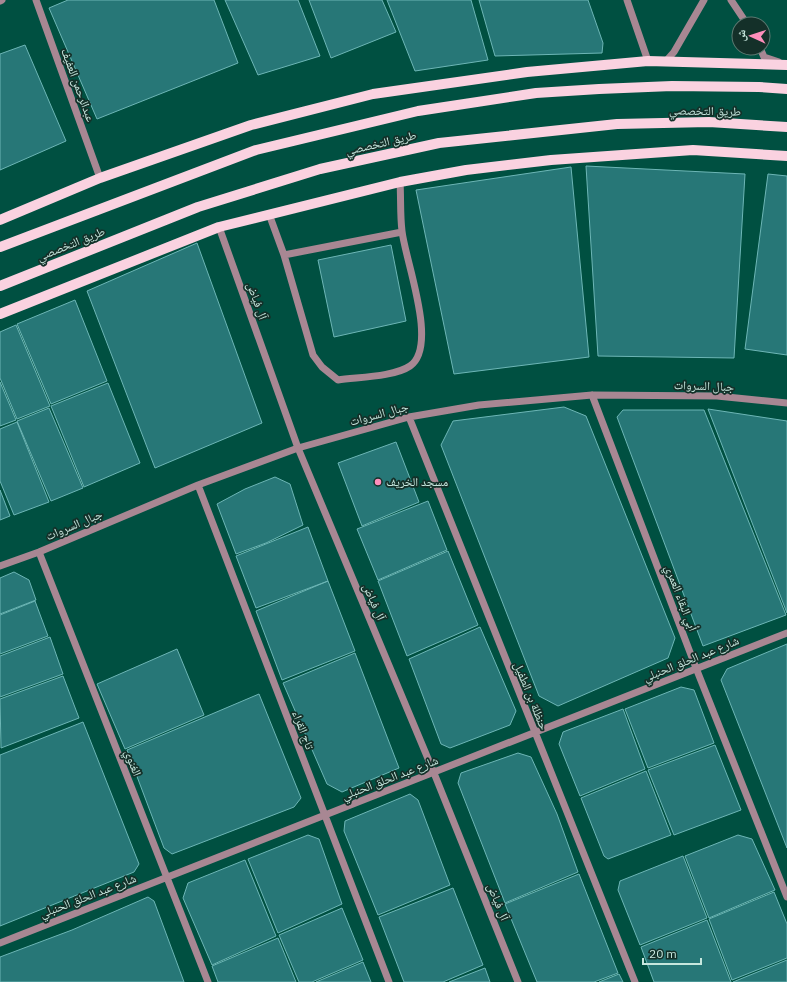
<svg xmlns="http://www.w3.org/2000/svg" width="787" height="982" font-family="'IBM Plex Sans','Noto Naskh Arabic',sans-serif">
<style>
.building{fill:#277777;stroke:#6db6b6}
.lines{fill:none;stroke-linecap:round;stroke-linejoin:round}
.minor{stroke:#a88793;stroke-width:7}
.major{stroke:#fad2e0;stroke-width:10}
.poi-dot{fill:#fe8ebb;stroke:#143029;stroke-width:1.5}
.labels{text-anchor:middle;stroke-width:3.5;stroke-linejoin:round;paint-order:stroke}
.street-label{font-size:12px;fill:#c7e7de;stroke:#143029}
.poi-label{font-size:12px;fill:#c7e7de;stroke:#143029;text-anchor:start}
</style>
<rect width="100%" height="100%" fill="#005041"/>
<!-- building -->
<path class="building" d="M68 0H214L238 63 97 119 49 8Z
M225 0H298L320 56 258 75Z
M309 0H382L396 32 331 58Z
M387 0H471L488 60 415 71Z
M479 0H588L603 43 602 53 495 56Z
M25 45 66 141 0 170V54Z
M586 166 745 174 734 358 598 356Z
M571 167 589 357 454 374 416 190Z
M768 174 787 176V355L745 349Z
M197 243 262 423 155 468 87 291Z
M391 245 406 321 334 337 318 260Z
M75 300 107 381 51 404 17 324Z
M16 325 50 406 17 419 0 378V332Z
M0 382 16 420 0 426Z
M108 383 140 463 84 487 51 406Z
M564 407 586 416 675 638 668 658 558 706 539 696 441 445 453 421Z
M49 408 83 488 51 501 17 421Z
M708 409 787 421V613Z
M623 410H704L786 615 703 646 617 417Z
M17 422 49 502 14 515 0 481V429Z
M396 442 419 502 362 526 338 463Z
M275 477 290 484 303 525 266 543 236 554 217 504 245 489Z
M0 490 10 516 0 520Z
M428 501 447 550 378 580 357 529Z
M308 527 328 581 256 608 236 556Z
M448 551 478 625 407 656 378 581Z
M14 572 29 580 36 600 0 614V578Z
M328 581 355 651 282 680 256 611Z
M35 601 48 636 0 654V615Z
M480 627 516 711 510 725 450 748 441 744 409 659Z
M50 637 63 674 0 697V656Z
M787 644V848L721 680 727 669Z
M177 649 204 715 125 749 97 684Z
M355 653 399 768 342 792 327 784 283 683Z
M63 676 79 718 1 748 0 699Z
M681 687 694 690 714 743 648 768 625 709Z
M259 694 301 798 294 807 172 854 164 848 127 750Z
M623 709 645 769 580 796 559 744 563 732Z
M83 722 139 864 134 872 0 926V755Z
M715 745 741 810 674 835 648 770Z
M518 753 531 757 557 814 578 872 505 903 458 783 461 773Z
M646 771 671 835 608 859 604 856 581 798Z
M410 794 418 800 450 885 378 915 344 831 345 821Z
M308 835 319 839 342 904 278 933 248 859Z
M738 835 752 839 775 890 709 918 685 856Z
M683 856 707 918 640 945 618 890 620 881Z
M245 860 276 936 212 965 183 898 188 883Z
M579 874 618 973 594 982H537L505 904Z
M453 888 483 965 443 982H404L379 917Z
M774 892 787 924V958L732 980 709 919Z
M148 897 154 901 184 982H0V957L72 930Z
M342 908 363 960 312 982H299L279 935Z
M707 920 731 982H654L641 947Z
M278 938 296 982H218L212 966Z
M787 960V982H733Z
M363 962 371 982H316Z
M485 968 490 982H449Z
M619 974 623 982H599Z"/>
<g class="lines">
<!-- minor -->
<path class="minor" d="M36 0 100 178
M627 0 648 61
M731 0 747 24
M0 1 2 0
M760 48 764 57 779 62
M666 61 674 52 704 0
M269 214 284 255 313 355 322 367 338 380C357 377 394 377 410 366 439 346 405 260 402 231 400 215 401 198 400 182
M219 227 298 448 434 773 518 982
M284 255 402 232
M592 395 696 668 787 897
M409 417 635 982
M198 485 389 982
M39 552 208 982
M0 566 39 552 198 485 298 448 409 417 479 405 592 395 717 396 787 403
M0 943 787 633"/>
<!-- major -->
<path class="major" d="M0 220 100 178 251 125 373 94 527 72 648 61 787 65
M0 247 256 150 418 111 536 93 599 89 672 86 759 87 787 89
M0 286 198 207 320 169 439 143 617 124 709 122 787 127
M0 314 219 227 400 182 466 170 551 160 693 150 787 156"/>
</g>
<!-- markers -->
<circle class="poi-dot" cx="378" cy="482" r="4"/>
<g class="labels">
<!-- street labels -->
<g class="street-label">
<text transform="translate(78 85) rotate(70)" y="4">عبدالرحمن العفيف</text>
<text transform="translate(705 111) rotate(1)" y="4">طريق التخصصي</text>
<text transform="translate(381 143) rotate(-13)" y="4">طريق التخصصي</text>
<text transform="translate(71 244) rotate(-22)" y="4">طريق التخصصي</text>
<text transform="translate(257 301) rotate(70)" y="4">آل فياض</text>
<text transform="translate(704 386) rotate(2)" y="4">جبال السروات</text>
<text transform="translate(379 414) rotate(-15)" y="4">جبال السروات</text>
<text transform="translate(74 525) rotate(-23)" y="4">جبال السروات</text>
<text transform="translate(681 598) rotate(69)" y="4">أبي البقاء العمري</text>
<text transform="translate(374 602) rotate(67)" y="4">آل فياض</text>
<text transform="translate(691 659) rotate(-22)" y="4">شارع عبد الحلق الحنبلي</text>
<text transform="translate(531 696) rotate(68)" y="4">حنظلة بن الطفيل</text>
<text transform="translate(303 730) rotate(69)" y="4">تاج القراء</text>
<text transform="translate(133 763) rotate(69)" y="4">الغنوي</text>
<text transform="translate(390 778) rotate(-21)" y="4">شارع عبد الحلق الحنبلي</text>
<text transform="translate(88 896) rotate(-21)" y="4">شارع عبد الحلق الحنبلي</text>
<text transform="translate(498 902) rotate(68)" y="4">آل فياض</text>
</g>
<!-- poi labels -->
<g class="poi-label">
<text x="386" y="486">مسجد الخريف</text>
</g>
</g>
<!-- north arrow -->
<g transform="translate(751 36) rotate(273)"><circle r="19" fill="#143029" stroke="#5c7971"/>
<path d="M0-3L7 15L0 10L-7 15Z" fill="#fe8ebb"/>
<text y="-6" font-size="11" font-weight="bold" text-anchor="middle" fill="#c7e7de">ش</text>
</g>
<!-- scale -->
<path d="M643 958v6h58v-6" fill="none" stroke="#c7e7de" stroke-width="2"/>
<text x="649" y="958" font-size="12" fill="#c7e7de" stroke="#143029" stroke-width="3" paint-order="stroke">20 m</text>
</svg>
